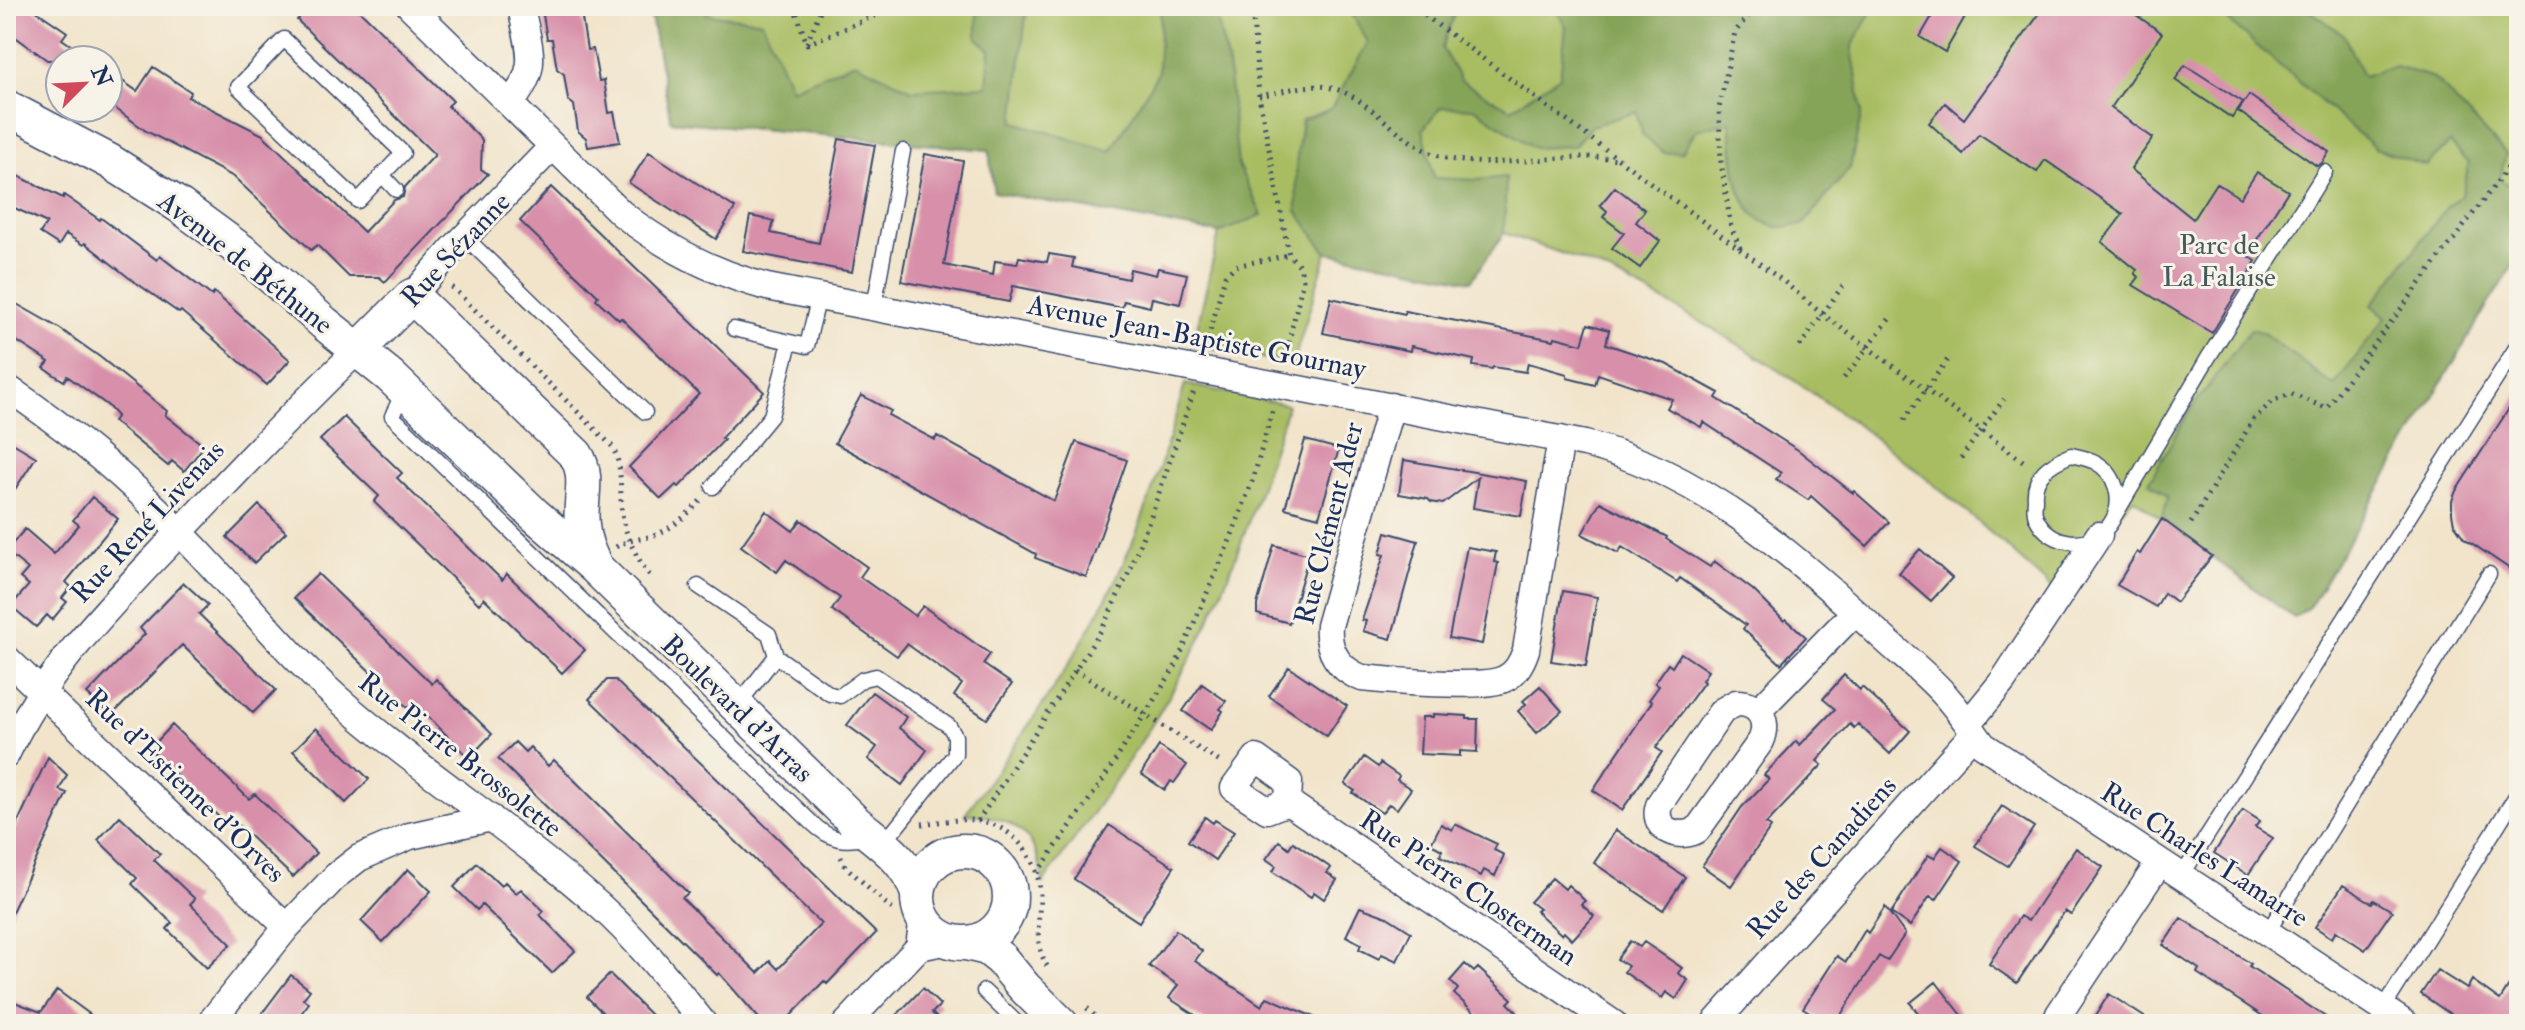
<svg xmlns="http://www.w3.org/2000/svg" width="2525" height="1030" font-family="'IM FELL Double Pica',serif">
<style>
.green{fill:#a8bd62;stroke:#627660;stroke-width:2}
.forest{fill:#86a458;stroke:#506a5b;stroke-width:2}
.building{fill:#d890aa}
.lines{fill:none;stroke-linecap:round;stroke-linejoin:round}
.service-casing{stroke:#3b4a6e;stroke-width:17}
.minor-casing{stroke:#3b4a6e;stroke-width:29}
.tertiary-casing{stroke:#3b4a6e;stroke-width:37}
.path{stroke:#3b4a6e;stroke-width:5;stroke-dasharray:2 6;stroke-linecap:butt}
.service{stroke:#fff;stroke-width:14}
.minor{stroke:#fff;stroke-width:26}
.tertiary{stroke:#fff;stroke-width:34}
.labels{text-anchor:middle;stroke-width:6;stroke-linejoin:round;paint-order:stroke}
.park-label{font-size:28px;fill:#455a5f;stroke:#f7f3e8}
.street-label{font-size:28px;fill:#1b2f5e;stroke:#f7f3e8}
</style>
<rect width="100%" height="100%" fill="#f7f3e8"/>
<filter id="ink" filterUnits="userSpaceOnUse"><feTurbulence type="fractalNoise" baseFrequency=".0125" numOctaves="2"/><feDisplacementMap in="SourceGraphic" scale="16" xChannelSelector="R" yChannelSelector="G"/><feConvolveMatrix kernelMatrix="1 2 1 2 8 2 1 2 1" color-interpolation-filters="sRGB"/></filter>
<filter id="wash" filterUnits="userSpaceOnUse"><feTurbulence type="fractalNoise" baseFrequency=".006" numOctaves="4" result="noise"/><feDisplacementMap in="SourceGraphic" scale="32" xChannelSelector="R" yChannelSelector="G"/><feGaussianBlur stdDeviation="1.8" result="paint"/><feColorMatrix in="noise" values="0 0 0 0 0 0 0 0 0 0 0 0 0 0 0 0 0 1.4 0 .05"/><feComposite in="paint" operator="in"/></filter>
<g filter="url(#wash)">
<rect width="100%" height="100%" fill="#f1e4ca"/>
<!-- green -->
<path class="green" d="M649 6H2519V256L2485 309 2311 605 2294 618 2133 498 2052 589C1922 465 1774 355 1612 274 1578 257 1540 247 1504 233L1471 281 1327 252 1293 364 1193 345 1219 233 994 192 989 150 671 121Z
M1185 384 1288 405C1263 479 1240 555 1206 627 1162 719 1102 800 1043 883 1038 833 1013 816 965 814 1026 731 1090 642 1131 546 1153 494 1169 439 1185 384Z"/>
<!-- forest -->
<path class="forest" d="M649 6H705L707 14 762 21 791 89 855 62 912 90 987 86 990 50 977 38V6H1027L1014 122 1111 151 1158 73 1161 6H1214L1228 65 1238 165 1262 215 1219 233 994 192 989 150 671 121Z
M1347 6H1457L1442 48 1461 81 1511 109 1560 76 1566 27 1554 6H1874L1852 47 1862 112 1850 168 1803 225C1795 225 1785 228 1778 227 1731 218 1735 157 1730 121L1696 130 1682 152 1664 153 1643 136 1636 112 1591 126 1574 146 1534 148 1474 108 1441 107 1423 129 1434 178 1477 180 1506 177 1504 233 1471 281 1326 252 1297 211 1296 164 1302 120 1331 109 1368 42Z
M2211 6H2303L2343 34 2363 76 2395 66 2434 78 2506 154 2500 179 2519 193V256L2485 309 2311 605 2294 618 2162 519 2168 497 2149 482 2187 414 2251 329 2262 332 2334 386 2386 317 2372 305 2447 207 2462 195 2469 163 2450 143 2426 166 2375 148Z"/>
<g id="blocks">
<!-- building -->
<path class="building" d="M18 6H29L67 32 62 39 92 60H47L6 30V23Z
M310 6H355L453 101 448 106 482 140 481 169 488 174 385 282 379 277H349L317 245 311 250 234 177 146 131 108 103V71L137 91 153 67 191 92 188 97 263 135 364 232 394 200 403 197 405 187 435 155 297 20Z
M553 6H580L587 50 593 49 599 81 604 80 609 113 614 112 620 142 588 147 586 138 578 131 574 105 568 100 564 74 557 69 552 39H547L542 9Z
M1938 6H1971L1945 52 1920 37Z
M2045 6H2123L2162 33 2111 108 2153 138 2131 169 2193 219 2216 183 2240 198 2257 172 2288 191 2247 255 2256 261 2212 333 2133 285 2139 277 2135 273 2137 270 2102 242 2123 214 2045 160 2037 172 1979 134 1963 154 1929 123 1945 103 1964 119Z
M2185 65 2243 102 2232 118 2175 80Z
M2249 95 2329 152 2322 163 2317 166 2238 111Z
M839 139 875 145 852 272 743 251 750 216 774 221 771 233 819 243Z
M649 152 735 208 716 239 629 183Z
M925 154 963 161 944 265 993 275 995 261 1017 264 1019 257 1047 262 1049 254 1074 258 1072 267 1128 279 1130 269 1156 275 1158 268 1187 274 1180 304 1152 298 1150 307 1124 301 1122 308 1013 286 1009 302 901 281Z
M6 170 63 198 64 195 100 220 101 218 157 260 160 256 212 296 214 292 290 360 267 385 181 311 179 313 128 277 85 243 83 245 66 234 59 245 40 233 47 223 6 204Z
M551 187 764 392 721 438 724 440 679 487 676 485 661 499 629 467 699 394 621 318 619 320 596 299 598 296 520 221Z
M1615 187 1645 210 1636 222 1660 241 1640 268 1612 248 1624 233 1603 217 1607 211 1600 205Z
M6 298 59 328 100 357 167 411 165 415 204 446 184 471 172 461 168 466 113 421 117 416 107 405 67 376 64 381 44 368 49 362 6 334Z
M1331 298 1405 314V311L1554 340 1555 337 1582 344 1588 324 1609 330 1606 344 1666 364 1719 393 1716 398 1798 450 1853 493 1854 491 1889 522 1867 546 1811 496 1808 500 1776 479 1781 473 1703 422 1701 427 1667 408 1672 399 1598 374 1595 385 1567 378V374L1528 363 1526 372 1493 367 1492 369 1473 366 1474 360 1411 346 1410 351 1323 333Z
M2519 393V575L2464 538 2454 524 2452 513V501L2456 491Z
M861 395 891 411 888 415 935 440 937 436 1054 501 1076 442 1127 460 1086 577 1035 558 1036 554 835 443Z
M344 417 402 473 397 478 502 580 507 574 585 650 562 673 484 598 479 604 374 502 379 496 320 440Z
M6 439 36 457 6 503Z
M1305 440 1339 449 1319 517 1285 508Z
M1404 460 1527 481 1521 516 1473 508 1478 477 1443 504 1431 502 1428 499 1399 494Z
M92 497 118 519 66 582 71 587 62 598 67 602 52 620 47 615 36 627 11 606 29 585 20 578 28 569 6 551 25 529 54 554 79 525 73 520Z
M1600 502 1667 537 1666 539 1710 567 1714 561 1753 590 1784 621 1786 619 1806 637 1781 664 1743 629 1746 625 1680 578 1677 582 1622 547 1618 553 1582 534Z
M259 505 286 532 254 563 227 537Z
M766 511 793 531 801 520 867 567 860 577 915 616 923 606 990 654 983 664 1012 684 987 719 954 696 962 684 907 644 897 656 832 610 840 598 786 560 777 572 741 546Z
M2162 519 2212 556 2176 602 2164 593 2156 607 2117 585 2137 552 2140 554Z
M1386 532 1418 541 1391 639 1363 631 1366 621 1362 620 1384 555 1380 554Z
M1274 545 1309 555 1289 623 1257 614V605Z
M1467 547 1496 552 1494 562 1498 563 1482 644 1449 638Z
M1920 549 1952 578 1931 601 1899 573Z
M318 574 432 684 436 679 492 734 469 758 414 702 408 708 294 598Z
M184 583 208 605 199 614 276 690 253 713 182 645 111 716 87 694 145 634 140 628Z
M1563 591 1597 597 1586 666 1551 661Z
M1681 653 1708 671 1702 680 1704 682 1656 748 1662 752 1622 810 1593 790 1652 702 1649 700 1659 686 1655 683 1668 664 1672 667Z
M1289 667 1347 706 1327 736 1269 696Z
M1844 675 1860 690 1862 687 1910 731 1890 754 1858 724 1854 728 1850 724 1817 761 1822 765 1766 824 1771 827 1731 886 1702 866 1742 807 1769 779 1764 775 1796 741 1800 745 1835 709 1823 699Z
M607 680H615L876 933 827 984 824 981 783 1024H764L719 973 717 975 498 759 515 742 525 752 530 747 548 766 554 760 688 893 682 898 758 973 770 961 778 969 821 924 589 699Z
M1202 684 1226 701 1220 709 1223 711 1211 730 1183 711Z
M1540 686 1562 711 1537 733 1518 711 1526 704 1523 701Z
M872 692 906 717 899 728 927 750 902 785 868 759 877 747 847 725Z
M1433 714 1467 716V719H1478L1477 752 1460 751V756L1420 754 1422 717H1433Z
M172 725 249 799 255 794 316 853 293 877 231 818 226 824 150 749Z
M316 728 369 779 346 803 293 751Z
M1159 746 1187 765 1174 783 1171 781 1165 790 1141 774Z
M48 757 67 775 59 790 67 793 6 925V848Z
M1364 757 1378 767 1380 763 1399 776 1397 780 1411 789 1397 809 1389 804 1382 813 1353 793 1355 791 1345 784Z
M2002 806 2034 827 2008 866 1975 846Z
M2243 810 2260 821 2255 827 2273 838 2248 875 2214 853Z
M120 816 160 854 154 860 195 899 190 904 231 944 207 968 167 929 172 923 132 884 137 878 98 840Z
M1205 817 1213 823 1215 820 1234 832 1215 860 1188 841Z
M1441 824 1452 830 1455 824 1497 844 1494 850 1504 855 1495 876 1484 870 1481 876 1440 856 1442 850 1431 844Z
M1109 825 1174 867 1139 922 1074 879Z
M1616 830 1685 877 1663 910 1594 863Z
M1279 841 1289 848 1293 842 1331 868 1327 873 1337 880 1324 899 1314 892 1311 897 1273 872 1276 866 1266 859Z
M1942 847 1962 861 1936 900 1930 896 1910 926 1891 913 1928 855 1934 858Z
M2076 848 2103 867 2071 915 2065 911 2017 983 1989 964 2020 916 2028 921Z
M477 863 501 886 505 882 516 893 521 889 544 911 540 915 575 951 552 973 482 905 477 910 454 887Z
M408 869 431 891 383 942 361 921Z
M1552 878 1565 889 1568 885 1577 893 1585 901 1581 904 1594 916 1572 940 1564 932 1562 935 1536 911 1539 909 1530 902Z
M2343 885 2372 903 2374 900 2392 911 2365 950 2336 931 2332 938 2315 927Z
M1360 907 1387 917 1411 932 1397 961 1382 954 1379 959 1359 949 1361 944 1346 936Z
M1885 907 1905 934 1887 961 1879 956 1835 1024H1829L1803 1008 1837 956 1846 962 1865 930 1868 933Z
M2181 918 2251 964 2249 966 2336 1024H2275L2197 973 2199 969 2163 945Z
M1176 930 1202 951 1195 961 1262 1006 1267 997 1330 1024H1209L1169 998 1178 985 1149 966Z
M1630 941 1640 947 1644 942 1682 968 1678 973 1688 980 1676 999 1666 992 1662 998 1624 972 1628 966 1617 959Z
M1465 964 1474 972 1478 968 1512 999 1508 1003 1517 1012 1506 1024H1487L1454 994 1458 989 1450 981Z
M2437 970 2467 989 2472 980 2500 1000 2519 970V1024H2465L2421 994Z
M610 974 660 1024H593L603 1013 587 997Z
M291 975 310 990 303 999 309 1003 293 1024H254Z
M1936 982 1969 1024H1927L1910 1003Z
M923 988 940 1005 932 1013 943 1024H888Z
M57 990 103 1024H6V1010L12 1001 41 1012Z
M2109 994 2155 1024H2090Z"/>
</g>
</g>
<g filter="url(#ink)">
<use href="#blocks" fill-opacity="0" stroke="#3b4a6e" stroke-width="2"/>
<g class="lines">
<defs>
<path id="service" d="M284 39 403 153 358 201 238 87Z
M382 175 396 190
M464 236 645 412
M874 306 903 151
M734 329 807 346 819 296
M404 390 392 416 812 823C830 840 844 843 867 837
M2071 455C2079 457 2087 458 2095 462 2116 473 2124 500 2112 521 2095 550 2050 549 2036 517 2033 510 2035 506 2035 499 2033 475 2049 464 2071 455Z
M713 487 771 416 790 342
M2114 517 2208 358 2325 172
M698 586 769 634 776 656 830 694 840 696 863 679 876 676 949 726 955 736V754L884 843
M737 706 776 656
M2181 877 2519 343
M2267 933 2489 574
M984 991 1018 1024
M2383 1009 2519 791"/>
<path id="minor" d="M410 6 621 213C664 247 715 273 767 287L1585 444C1699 471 1796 556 1879 634 1902 656 1930 676 1950 701 1962 715 1972 730 1983 745L2406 1024
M510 104C541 66 529 51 521 6
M412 296 453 249 552 147
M6 387C75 433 137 486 194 547 241 596 284 650 335 696 419 771 516 831 600 906 639 941 671 983 704 1024
M1391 406 1329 626C1327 650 1338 669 1362 678 1389 681 1483 689 1504 679 1516 674 1522 662 1526 650L1561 439
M6 658 287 927
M1736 703C1759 702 1770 721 1761 741L1697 830C1678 841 1649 828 1660 803L1722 711Z
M1759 710 1855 612
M1968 724 2003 681 2099 535
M6 755C47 667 113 603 178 534 237 471 296 409 358 350
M1256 758 1289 782 1288 802 1267 810 1234 788Z
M1288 802 1614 1024
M919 947 923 917
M209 1024 287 927 337 875 359 858 410 836 491 818
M846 1024 919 947 948 941
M1714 1024 1974 733
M2055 1024 2059 1014 2159 863"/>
<path id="tertiary" d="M6 107 109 161 180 206 247 255 324 323 390 376 535 515 596 568 855 822C881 844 907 859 918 894
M358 350 412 296 576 455C590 477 579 500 582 525 583 541 589 554 596 568
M918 897a46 46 0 1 1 92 0a46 46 0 1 1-92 0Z
M966 943 987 948 1001 959 1024 987 1061 1024"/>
</defs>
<!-- service casing -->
<use href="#service" class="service-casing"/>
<!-- minor casing -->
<use href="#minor" class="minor-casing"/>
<!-- tertiary casing -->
<use href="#tertiary" class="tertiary-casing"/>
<!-- path -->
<path class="path" d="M794 6 807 44 899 6
M1252 6 1259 96 1289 255 1300 266 1303 280 1284 363
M1412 6 1783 281 1822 314 2027 464
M2501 6 2519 20
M807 43 822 6
M1259 96C1282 92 1309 82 1332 88 1372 98 1402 148 1446 158 1502 171 1560 151 1617 159
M1740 248 1731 227 1721 162 1719 108 1735 32 1756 6
M452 287 611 445C624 465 619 490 622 513 625 536 637 559 651 577
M1206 346 1225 276 1235 266 1289 255
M1800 346 1844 284
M1844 378 1890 318
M1904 420 1948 359
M1961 458 2004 399
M2191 523 2253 420 2274 400 2291 394 2326 408 2519 153
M616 547C628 539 641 540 655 535 675 527 688 514 703 498
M1075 670 1223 764
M978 821 1102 629 1128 574 1152 513 1194 391
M922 824C939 822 956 819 973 820 1013 823 1041 859 1040 898 1039 923 1034 943 1047 966
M841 857 845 866 892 909
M1037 873 1099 786 1175 667 1233 533 1254 476 1273 408
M1087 1008 1103 1024"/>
<!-- service -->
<use href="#service" class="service"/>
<!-- minor -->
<use href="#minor" class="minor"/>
<!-- tertiary -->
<use href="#tertiary" class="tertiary"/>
</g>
</g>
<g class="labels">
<!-- park labels -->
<g class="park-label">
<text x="2219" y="254">Parc de<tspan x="2219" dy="32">La Falaise</tspan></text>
</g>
<!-- street labels -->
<g class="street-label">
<text transform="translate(455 249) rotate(-47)" y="10">Rue Sézanne</text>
<text transform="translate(246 262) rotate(38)" y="10">Avenue de Béthune</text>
<text transform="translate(1197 336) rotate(11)" y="10">Avenue Jean-Baptiste Gournay</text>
<text transform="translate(147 521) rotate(-47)" y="10">Rue René Livenais</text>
<text transform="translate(1328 523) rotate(-76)" y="10">Rue Clément Ader</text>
<text transform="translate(738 708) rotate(44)" y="10">Boulevard d'Arras</text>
<text transform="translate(461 754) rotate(38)" y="10">Rue Pierre Brossolette</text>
<text transform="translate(186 785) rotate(44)" y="10">Rue d'Estienne d'Orves</text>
<text transform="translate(2205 854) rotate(33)" y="10">Rue Charles Lamarre</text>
<text transform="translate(1821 857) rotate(-48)" y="10">Rue des Canadiens</text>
<text transform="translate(1469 887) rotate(34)" y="10">Rue Pierre Closterman</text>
</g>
</g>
<!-- margin -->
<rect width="2525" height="1030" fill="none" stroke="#f7f3e8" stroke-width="32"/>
<!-- north arrow -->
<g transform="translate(84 84) rotate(66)"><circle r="38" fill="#f7f3e8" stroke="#9fa5b1" stroke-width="2"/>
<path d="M0-6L14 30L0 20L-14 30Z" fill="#d1495b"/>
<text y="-12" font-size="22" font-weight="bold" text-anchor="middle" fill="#1b2f5e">N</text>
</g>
</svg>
